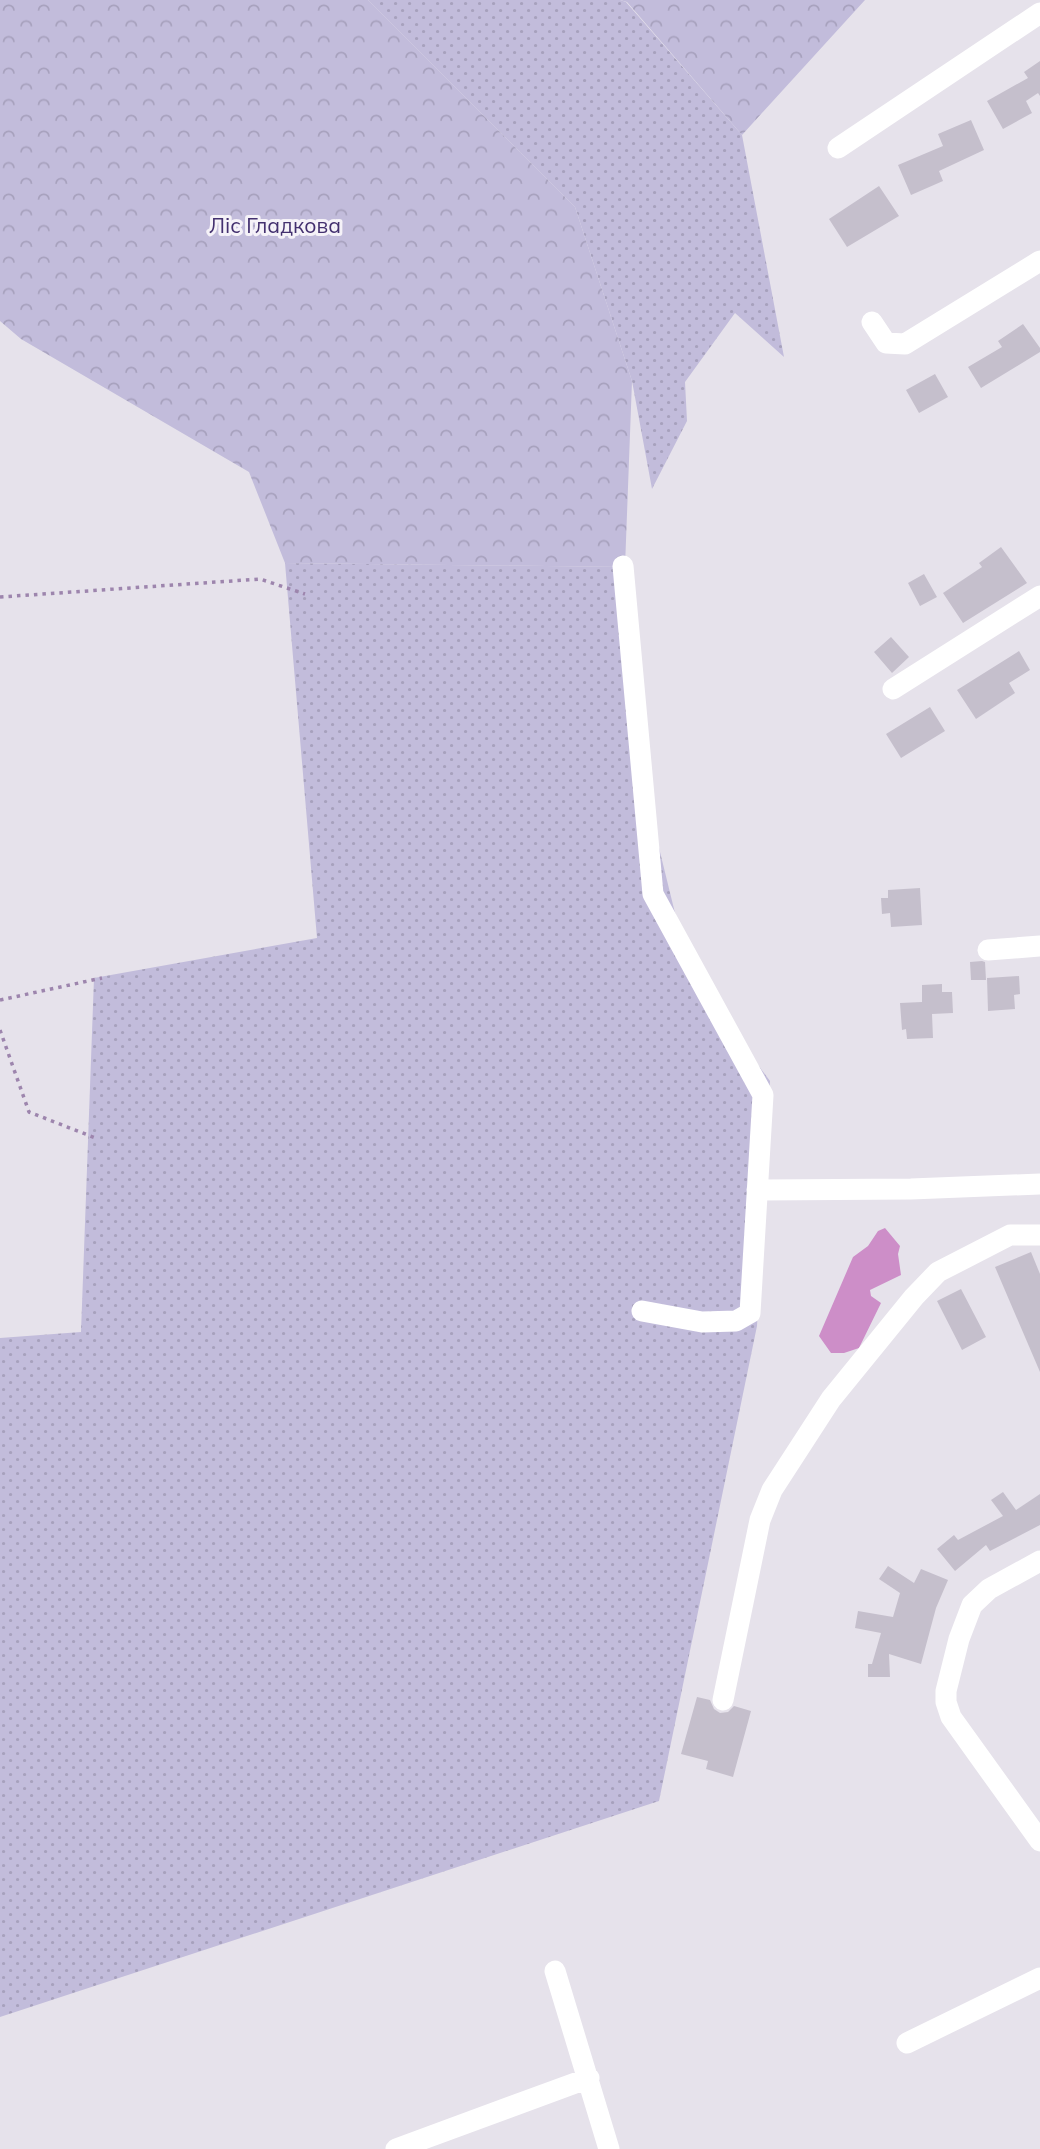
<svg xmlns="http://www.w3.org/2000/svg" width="1040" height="2149" font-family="Mulish,sans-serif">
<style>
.green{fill:url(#green-dots)}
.forest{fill:url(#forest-crowns)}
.water{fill:#cd8ec8}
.building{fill:#c5bfcc}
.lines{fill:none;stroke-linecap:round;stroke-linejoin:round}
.path{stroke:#9d85ad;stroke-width:3.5;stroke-dasharray:3.5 5;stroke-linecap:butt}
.minor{stroke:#fff;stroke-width:21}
.labels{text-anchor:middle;stroke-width:6;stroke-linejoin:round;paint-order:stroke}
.park-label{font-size:21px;fill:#43306f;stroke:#f5f2f8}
</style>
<defs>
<pattern id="green-dots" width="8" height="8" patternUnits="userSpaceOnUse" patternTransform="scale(1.75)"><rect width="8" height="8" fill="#c2bcdb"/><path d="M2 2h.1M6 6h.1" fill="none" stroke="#a7a1bd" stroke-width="1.8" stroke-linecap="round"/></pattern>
<pattern id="forest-crowns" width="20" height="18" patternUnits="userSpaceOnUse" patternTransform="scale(1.75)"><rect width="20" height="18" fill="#c2bcdb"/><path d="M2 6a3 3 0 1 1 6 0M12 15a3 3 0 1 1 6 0" fill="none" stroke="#a7a1bd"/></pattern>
</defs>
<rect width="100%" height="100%" fill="#e6e2eb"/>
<!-- green -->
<path class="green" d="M368 0H620L626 2 742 135 784 357 735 313 685 382 687 421 652 489 632 381 575 207Z
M285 563 625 567 647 799 690 974 770 1081 757 1326 659 1801 0 2017V1338L81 1332 94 978 317 938Z"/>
<!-- forest -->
<path class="forest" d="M0 0H368L575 207 632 381 625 567 285 563 249 472 21 339 0 321Z
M620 0H865L742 135 627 2Z"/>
<!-- water -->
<path class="water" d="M885 1228 900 1246 898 1254 901 1275 870 1290 871 1296 881 1303 859 1348 844 1353H831L819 1336 853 1257 868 1246 878 1231Z"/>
<!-- building -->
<path class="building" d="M1040 61V96L1038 93 1026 101 1032 113 1003 129 987 101 1028 78 1024 72Z
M971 120 984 150 939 171 943 181 911 195 898 165 943 146 938 134Z
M879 186 899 216 847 247 829 219Z
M1023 324 1040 348V352L981 388 968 367 1002 347 998 341Z
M935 374 948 397 919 413 906 390Z
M1001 547 1027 583 963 623 943 593 982 567 979 563Z
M924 574 937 597 920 606 908 583Z
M891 637 909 657 892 673 874 652Z
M1019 651 1030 670 1009 683 1015 693 976 719 957 690Z
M930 707 945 731 901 758 886 734Z
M920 888 922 925 891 927 890 913 882 914 881 898H888V890Z
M982 961 985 962 986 980H971L970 962Z
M1019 976 1020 994 1014 995 1015 1009 988 1011 987 978Z
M942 984V992H952L953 1013 932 1014 933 1038 907 1039 906 1029 902 1030 900 1003 922 1002V985Z
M1031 1252 1040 1274V1372L995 1267Z
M961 1289 986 1337 962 1350 937 1301Z
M1003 1492 1016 1510 1040 1494V1525L990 1551 986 1545 955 1571 937 1549 954 1535 958 1540 1003 1516 991 1500Z
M888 1566 914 1583 921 1569 948 1580 936 1608 921 1664 889 1654 890 1677H868V1664H872L881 1633 855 1628 858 1611 893 1617 900 1593 879 1579Z
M697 1697 710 1700 714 1709 720 1713 728 1712 734 1706 751 1711 733 1777 706 1769 708 1761 681 1754Z"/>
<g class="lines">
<!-- path -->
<path class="path" d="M0 597 260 579 305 594
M0 1000 102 978
M0 1030 29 1112 98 1139"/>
<!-- minor -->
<path class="minor" d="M838 148 1040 13
M872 322 886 343 905 344 1040 261
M623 566 653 894 763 1095 750 1313 736 1321 702 1322 642 1311
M893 689 1040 596
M988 950 1040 946
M757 1190 911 1189 1040 1184
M1040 1561 989 1589 972 1605 959 1639 946 1691V1702L951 1717 1040 1841
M723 1700 760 1520 772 1490 831 1399 914 1297 938 1272 1010 1235H1040
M555 1971 609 2149
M907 2043 1040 1978
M396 2149 589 2078"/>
</g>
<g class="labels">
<!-- park labels -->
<g class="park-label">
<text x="275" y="233">Ліс Гладкова</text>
</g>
</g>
</svg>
